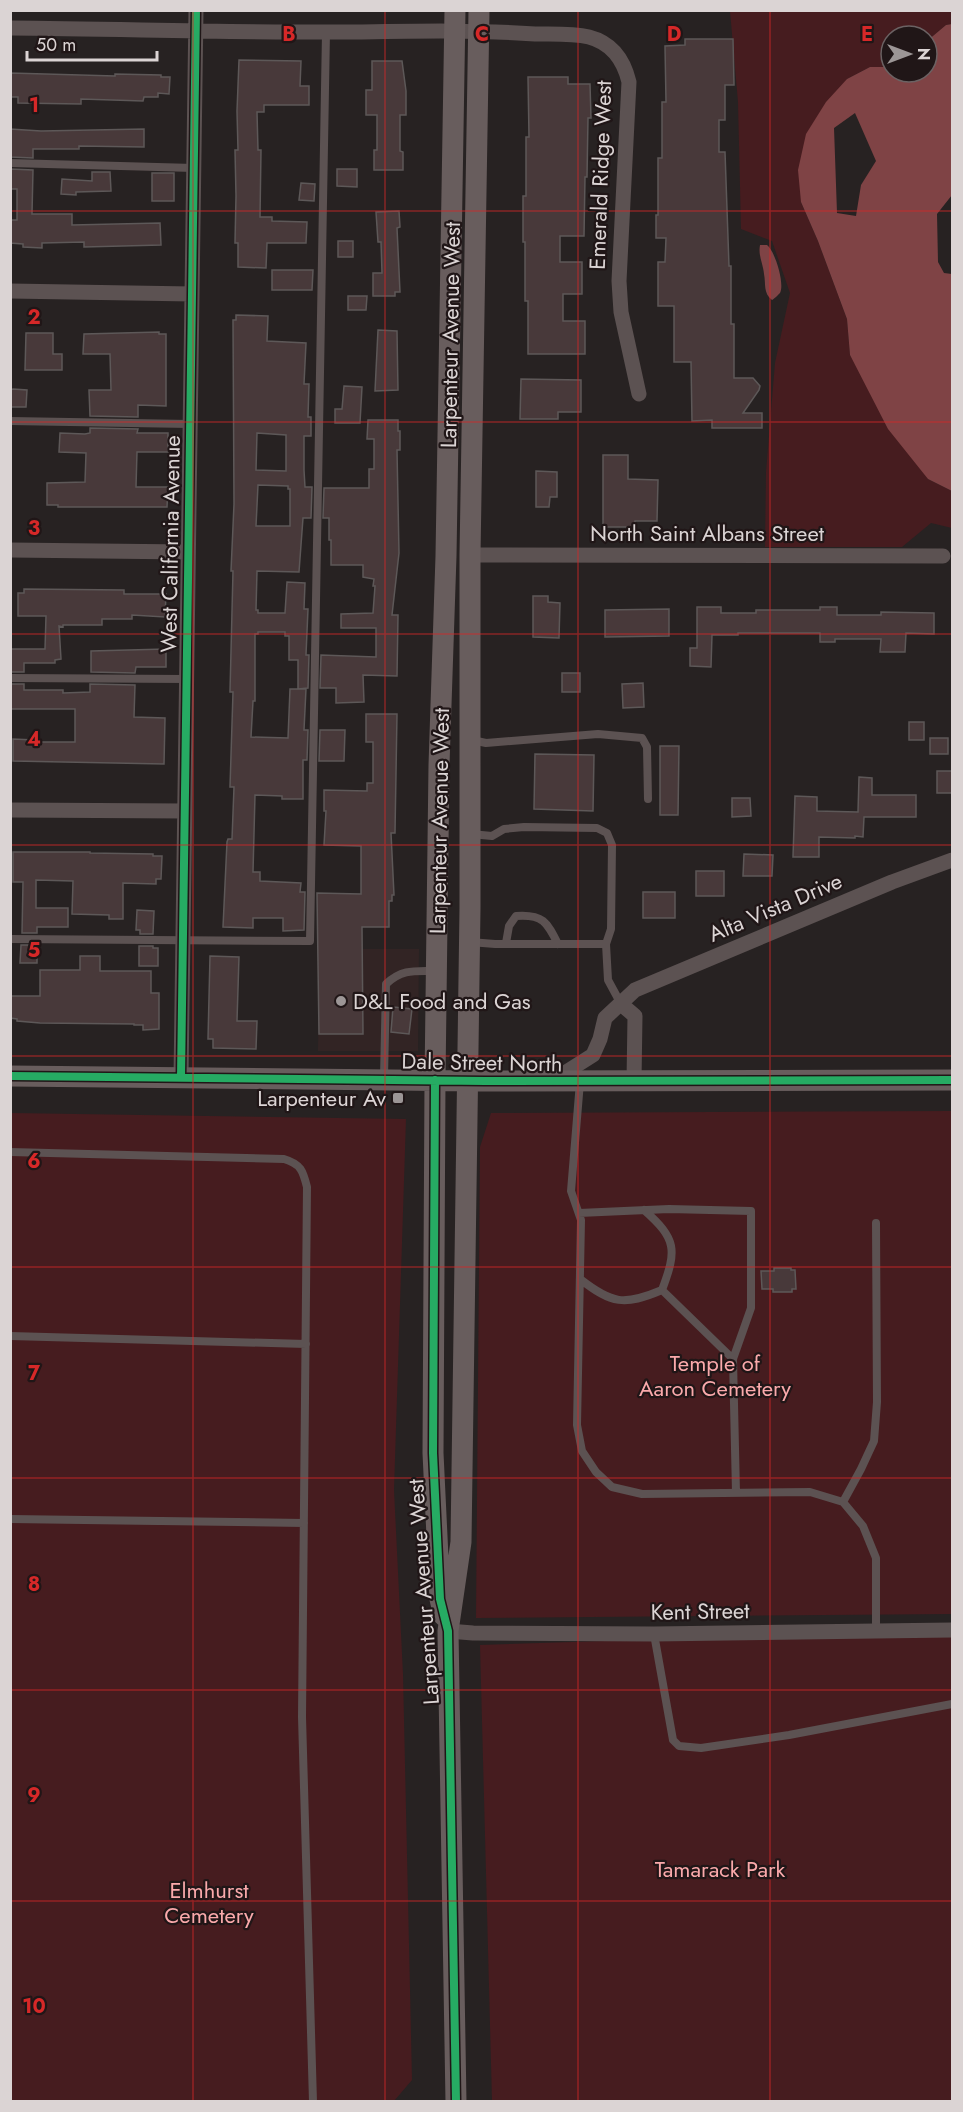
<svg xmlns="http://www.w3.org/2000/svg" width="963" height="2112" font-family="Jost,sans-serif">
<style>
.built{fill:#322424}
.green{fill:#461c1f}
.water{fill:#7f4345;fill-rule:evenodd}
.building{fill:#48393a;stroke:#5d5858;stroke-width:1.5;fill-rule:evenodd}
.lines{fill:none;stroke-linecap:round;stroke-linejoin:round}
.service{stroke:#5c5252;stroke-width:8}
.minor{stroke:#5c5252;stroke-width:15}
.secondary{stroke:#685d5d;stroke-width:21}
.cycleway-casing{stroke:#201617;stroke-width:11}
.cycleway{stroke:#26ab63;stroke-width:8}
.grid{fill:none;stroke:#d62828;stroke-width:1.5;stroke-opacity:0.55}
.poi-dot{fill:#9c9696;stroke:#201617;stroke-width:2}
.labels{text-anchor:middle;stroke-width:4.5;stroke-linejoin:round;paint-order:stroke}
.street-label{font-size:22px;fill:#dbd4d4;stroke:#201617}
.poi-label{font-size:22px;fill:#dbd4d4;stroke:#201617;text-anchor:start}
.park-label{font-size:22px;fill:#faa9ab;stroke:#201617}
.grid-label{font-size:20px;text-anchor:middle;font-weight:bold;fill:#d62828;stroke:#201617;stroke-width:4.5;stroke-linejoin:round;paint-order:stroke}
</style>
<rect width="100%" height="100%" fill="#272222"/>
<!-- built -->
<path class="built" d="M319 949H419L418 1051H318Z"/>
<!-- green -->
<path class="green" d="M730 11H952V24L946 25 927 41V36H891V67H870L847 79 801 202 818 241 847 319 850 355 928 479 952 491V528L931 523 902 547H765L766 472 775 363 790 293 772 241 741 229 738 102Z
M952 1111V1614L476 1618 480 1147 491 1113Z
M11 1113 406 1119 394 1490 403 1674 412 2080 394 2101 11 2102Z
M952 1630V2101H492L480 1645Z"/>
<!-- water -->
<path class="water" d="M952 24V195L937 214 938 262 944 273 952 274V491L928 479 888 429 850 355 847 319 818 241 801 202 798 170 806 134 826 102 847 79 870 67H891V72H927V41L946 25ZM855 113 876 161 861 185 856 216 837 213 834 128Z
M760 245H767C775 251 785 284 780 293 779 294 773 300 772 300 763 293 766 284 764 274 763 263 758 256 760 245Z"/>
<!-- building -->
<path class="building" d="M685 39H733L734 85H725V120H719V152H725L729 266H731V324H734V378H753L760 386 759 390 743 413H762V428H712V420L692 421 691 362H674V306H658V262H665L666 238H656V215H658V158H662V102H666L665 46 685 45Z
M239 60 301 61 300 86H309V105H264V112H257L258 150H261L260 217H272V221L307 222 306 243H267L266 268 238 267V243H235L236 196 235 150H238L237 111Z
M372 61H402L406 91V115H400V151L403 152V170H374V150H377V115H366V90H372Z
M10 73 115 76V74L161 75V77H170L169 94 158 93V97H144L143 101 81 99V104L18 103V97H10Z
M528 77H568V84H590L591 118H588L587 177H585L584 236H560V262H582V294H563V321H585V354H528V301H525V242H523V196H526V137H529Z
M10 129 41 131 144 129V147L79 146V149H33V158L10 157Z
M10 169 33 170 32 214H72V225L160 223 161 245 84 247V242L42 243V248L23 247V244L10 243V220H17V189H10Z
M337 169H357V187L337 186Z
M92 172H110L111 191 76 192V195L61 194 62 179 92 181Z
M152 173H174V201H152Z
M301 183 315 184 314 201 299 200Z
M399 211 400 227 397 228 400 292H395V296H373V273H382L381 242H378L376 212Z
M338 241H353V257H338Z
M272 270H313L312 290H272Z
M348 296H367L366 310H348Z
M236 315 268 316 267 341 306 343 304 384H309L308 417H311V436H304V470L305 487H312L311 518H303L299 572 257 571 256 610H258V613H285L287 582 305 583 304 609H308L306 655H309L308 688 298 689V660H289V636H285V632H258V634H255V701H253L251 737 288 738 290 689H306L304 730H308L307 760H303V799H282V796L255 795 253 872H260V881L301 883 300 892H305L304 930 283 931V918H253V928L223 927 227 842 228 839H232L234 787H230L233 692H230L233 571H231L234 504 233 320H236ZM257 433 286 435V471L256 470ZM258 485 288 486V489H290V526H256Z
M378 330 397 331 398 390 375 391Z
M159 332V334H166V406L138 405V417L90 416 89 390H111L110 354H83L84 334Z
M26 333H53V354H62V370H25Z
M521 379 581 380V412H558V419H520Z
M344 386 362 387 360 423H335V409H342Z
M13 389 27 390 26 407H10V390Z
M368 420H398V431H400V450H397L399 553 392 615H398L397 676 363 675 364 702 336 703V688H320L321 655 376 657V628H341V614L373 613 375 586H373L374 579 363 577V565H331V540H329V518H323L324 488H369V469H374V439H367Z
M90 428 138 429 137 433H168V452H137L136 487H168L167 507H58V505H47V483L85 482 86 453 59 452 60 433 85 434 90 433Z
M603 455H628V479L658 480 657 521H635V527H603Z
M536 471 557 472V497H550L549 507H536Z
M24 589 124 590V594H166L165 617 132 615V619H102V625H63V627L59 626 61 659 55 660V663H24V672H10V649H45L46 616H18V593H24Z
M533 596H548V602L560 603 559 638 533 637Z
M697 607H721V613H756V610H820V607H837V615H881V612L934 613V634L906 633 905 652H880L881 639H835V642H820V633H738V635H712L711 667 690 666V648H697Z
M669 609V636L605 637V610Z
M166 649V667H136L135 673 91 672V651Z
M562 673H580V692H562Z
M643 683 644 707 623 708 622 684Z
M10 684H24V690H63V693L90 692V684L135 685 134 717 165 718 164 764 13 761V739L35 740V742H75V709H10Z
M366 714H397L395 833H391L394 895H392V901H389V927H362L363 1034H319L317 893 361 894V846L324 845 326 811H324V790L367 791V783H373V742H366Z
M909 722H924V740H909Z
M320 730H345L344 761H319Z
M930 738H948V754H930Z
M660 746H679L678 815H660Z
M535 754 594 755 593 811 534 809Z
M937 771H952V793H937Z
M859 777 872 778V795H916V817H864L863 837 855 836V838L819 837V857H793L795 796 817 797V811L858 812Z
M732 798H750L751 816 732 817Z
M13 852H90V853L153 854V856H162L161 879H156V884L123 883V919H109V915L72 914 73 881 36 880V908H68V927H37V933H22L23 882H13Z
M744 854 773 855 772 876H743Z
M696 871H724V896H696Z
M643 892H675V918H643Z
M137 910 154 911 153 934H140V930H136Z
M21 945H37V963H20Z
M139 946H153V948H158V966H139Z
M80 956H100V971H151V993H159V1029L143 1030V1025H134V1024L40 1023 17 1021V1019L10 1018V996H40V970H80Z
M210 956 239 957 237 1021H257L256 1049 213 1048V1039H208Z
M393 1007 412 1009 409 1034 391 1032Z
M774 1268H791V1270H795L796 1289H792V1292H773V1289H762L761 1271H774Z"/>
<g class="lines">
<!-- service -->
<path class="service" d="M10 163 194 168
M10 421 190 424
M10 678 187 679
M472 740 486 743 598 734 642 738 647 747 648 799
M471 834 492 836 504 829 524 827 597 828 607 833 612 845 611 929 606 944
M10 939 310 941 326 32
M470 942 495 944H606L608 980 621 1004
M506 943 509 926 516 916C543 914 547 922 558 944
M384 1078 386 984C402 969 414 971 435 971
M580 1082 571 1191 581 1220 577 1425 582 1451 596 1472 612 1487 642 1494 810 1492 843 1502 863 1526 876 1558V1631
M10 1152 284 1159C301 1164 303 1171 307 1187L302 1717 313 2102
M579 1213 669 1209 751 1211V1308L733 1359 736 1493
M580 1279C612 1304 624 1306 662 1290 677 1250 677 1239 644 1210
M662 1290 733 1359
M10 1336 306 1344
M843 1502 861 1469 874 1441 877 1402 876 1223
M10 1519 304 1523
M654 1634 673 1740 679 1746 701 1748 789 1735 952 1704"/>
<!-- minor -->
<path class="minor" d="M10 28C127 29 245 33 362 32 419 31 477 30 535 34 552 34 572 33 589 37 612 43 624 61 629 82L619 281 621 312 639 394
M10 291 192 294
M10 550 188 552
M470 555 943 556
M10 810 184 811
M621 1004 635 1016 634 1081
M181 1077 196 10
M552 1081 593 1055 600 1039 605 1018 635 990 892 882 952 860
M448 1631 473 1633 654 1634 952 1630"/>
<!-- secondary -->
<path class="secondary" d="M10 1076 485 1081 952 1080
M444 1616 440 1599 433 1453 435 1080 439 765 446 556 455 10
M456 2102 448 1631 461 1542 470 908V555L479 10"/>
<defs>
<path id="cycleway" d="M10 1076 485 1081 952 1080
M181 1077 196 10
M435 1080 433 1453 440 1599 448 1631 456 2102"/>
</defs>
<!-- cycleway casing -->
<use href="#cycleway" class="cycleway-casing"/>
<!-- cycleway -->
<use href="#cycleway" class="cycleway"/>
</g>
<!-- grid -->
<path class="grid" d="M193 10V2102M385 10V2102M578 10V2102M770 10V2102M10 211H952M10 422H952M10 634H952M10 845H952M10 1056H952M10 1267H952M10 1478H952M10 1690H952M10 1901H952"/>
<!-- markers -->
<g class="poi-dot">
<circle cx="341" cy="1001" r="6"/>
<rect x="392" y="1092" width="12" height="12" rx="3"/>
</g>
<g class="labels">
<!-- street labels -->
<g class="street-label">
<text transform="translate(600 175) rotate(-88)" y="8">Emerald Ridge West</text>
<text transform="translate(450 335) rotate(-89)" y="8">Larpenteur Avenue West</text>
<text x="707" y="541">North Saint Albans Street</text>
<text transform="translate(170 544) rotate(-89)" y="8">West California Avenue</text>
<text transform="translate(439 821) rotate(-89)" y="8">Larpenteur Avenue West</text>
<text transform="translate(775 907) rotate(-23)" y="8">Alta Vista Drive</text>
<text transform="translate(482 1062) rotate(1)" y="8">Dale Street North</text>
<text transform="translate(423 1592) rotate(-94)" y="8">Larpenteur Avenue West</text>
<text transform="translate(700 1611) rotate(-1)" y="8">Kent Street</text>
</g>
<!-- poi labels -->
<g class="poi-label">
<text x="353" y="1009">D&amp;L Food and Gas</text>
<text x="386" y="1106" text-anchor="end">Larpenteur Av</text>
</g>
<!-- park labels -->
<g class="park-label">
<text x="715" y="1371">Temple of<tspan x="715" dy="25">Aaron Cemetery</tspan></text>
<text x="720" y="1877">Tamarack Park</text>
<text x="209" y="1898">Elmhurst<tspan x="209" dy="25">Cemetery</tspan></text>
</g>
</g>
<g class="grid-label">
<text x="289" y="41">B</text>
<text x="482" y="41">C</text>
<text x="674" y="41">D</text>
<text x="867" y="41">E</text>
<text x="34" y="112">1</text>
<text x="34" y="324">2</text>
<text x="34" y="535">3</text>
<text x="34" y="746">4</text>
<text x="34" y="957">5</text>
<text x="34" y="1168">6</text>
<text x="34" y="1380">7</text>
<text x="34" y="1591">8</text>
<text x="34" y="1802">9</text>
<text x="34" y="2013">10</text>
</g>
<!-- border -->
<rect width="963" height="2112" fill="none" stroke="#dbd4d4" stroke-width="24"/>
<!-- north arrow -->
<g transform="translate(909 54) rotate(90)"><circle r="28" fill="#201617" stroke="#6b6263" stroke-width="1.5"/>
<path d="M0-4.5L10 22L0 15L-10 22Z" fill="#9c9696"/>
<text y="-9" font-size="16" font-weight="bold" text-anchor="middle" fill="#dbd4d4">N</text>
</g>
<!-- scale -->
<path d="M27 51v9h130v-9" fill="none" stroke="#dbd4d4" stroke-width="3"/>
<text x="36" y="51" font-size="18" fill="#dbd4d4" stroke="#201617" stroke-width="4.5" paint-order="stroke">50 m</text>
</svg>
